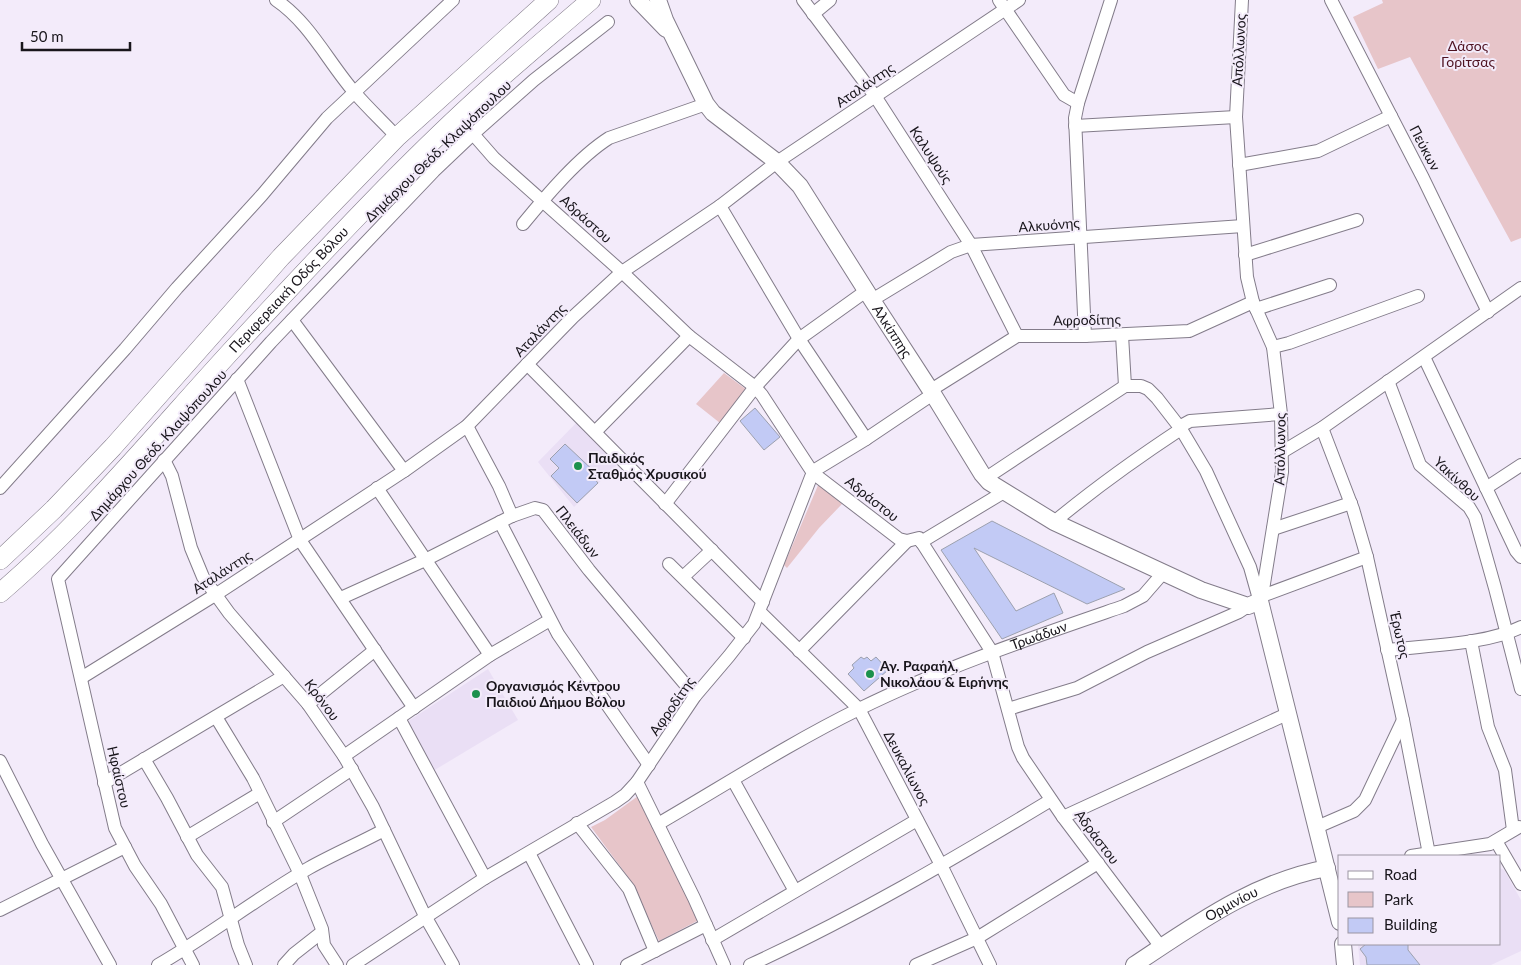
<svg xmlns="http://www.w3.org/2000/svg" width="1521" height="965" font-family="Lato,sans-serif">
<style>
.built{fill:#eadff5}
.green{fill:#e7c5c9}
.building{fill:#c2caf5;stroke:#9ca0ae}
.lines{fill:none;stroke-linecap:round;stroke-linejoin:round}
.street-casing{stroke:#837c8a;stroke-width:14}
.secondary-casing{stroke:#837c8a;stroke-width:18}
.primary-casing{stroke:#837c8a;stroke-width:20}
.street{stroke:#fff;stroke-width:12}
.secondary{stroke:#fff;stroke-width:16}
.primary{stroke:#fff;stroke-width:19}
.poi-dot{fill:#1c914c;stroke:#f3ebfa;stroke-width:2}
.labels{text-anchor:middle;stroke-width:4;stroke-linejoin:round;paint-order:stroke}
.park-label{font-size:14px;fill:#4e1221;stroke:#f3ebfa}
.street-label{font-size:14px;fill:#18151b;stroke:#f3ebfa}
.poi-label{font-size:14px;font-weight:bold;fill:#18151b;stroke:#f3ebfa;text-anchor:start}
</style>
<rect width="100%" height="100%" fill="#f3ebfa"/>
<!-- built -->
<path class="built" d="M577 422 619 463 574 507 538 462Z
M488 669 518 720 433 771 407 722Z
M1500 868 1504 870 1521 900V951L1491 965H1360L1358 944H1500Z"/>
<!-- green -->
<path class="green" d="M1382 0H1521V238L1511 242 1410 57 1378 69 1353 17 1383 3Z
M724 373 747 390 720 423 696 404Z
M819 483 842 504 819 528 787 568 784 565Z
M638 796 699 920 659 941 631 881 591 827 605 820Z"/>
<!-- building -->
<path class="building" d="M755 408 780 437 764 450 740 421Z
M565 444 597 474 593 477 598 483 577 503 551 476 559 468 550 459Z
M992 521 1125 589 1087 604 974 548 1016 611 1054 593 1063 613 1002 639 941 550Z
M861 657 864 659 867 657 871 661 876 657 888 670 864 691 848 674 854 668 852 665Z
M1366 944H1408V950L1420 965H1367L1366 957 1360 949Z"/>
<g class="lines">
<defs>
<g id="street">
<path d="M276 0C310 23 328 62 355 93 368 108 383 122 397 137"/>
<path d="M803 0 875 96 971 245 1017 336"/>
<path d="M999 0 1064 95 1078 103"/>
<path d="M1242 0 1236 117 1247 277 1253 302 1273 347 1281 414 1282 472 1262 596 1260 601"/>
<path d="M1331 0 1423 178 1488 312"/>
<path d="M813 14 830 0"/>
<path d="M1075 126 1236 117"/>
<path d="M473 134 494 158 622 272 689 336 755 387 762 395 813 473 899 539 907 541 919 538 992 652 1018 747 1023 758 1063 817 1161 947"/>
<path d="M1239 165 1318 151 1391 116"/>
<path d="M720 206 799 339 866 439"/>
<path d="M523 224C546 196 579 157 609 138L706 104"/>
<path d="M1245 255 1357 220"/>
<path d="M872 300 951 252 971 245 1243 226"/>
<path d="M1256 309 1330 285"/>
<path d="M292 320 404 471"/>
<path d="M1122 335 1125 386H1141L1148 389 1157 398 1181 429 1206 471 1250 567 1259 599"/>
<path d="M1085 336 1075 118 1078 103 1111 0"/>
<path d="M1273 347 1289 343 1418 296"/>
<path d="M1424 357 1516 551 1521 557"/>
<path d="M527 364 763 602"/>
<path d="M237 379 300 540 414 708"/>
<path d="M1388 381 1420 465 1469 507 1475 517 1495 588 1521 689"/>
<path d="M931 390 1017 336H1085L1189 331 1253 302"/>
<path d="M467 426 499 486 512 516"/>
<path d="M1179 427 1190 421 1281 414"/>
<path d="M1322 428 1353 509 1367 557 1403 720 1429 854"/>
<path d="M595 432 689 336"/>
<path d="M1282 452 1322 428 1521 288"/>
<path d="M164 460 172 476 191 548 203 577 229 613 308 704 344 756 373 807 425 916 453 965"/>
<path d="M986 478 1125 386"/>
<path d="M0 488 125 349 177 288 262 195 327 118 453 0"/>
<path d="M377 488 490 655"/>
<path d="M1486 488 1521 465"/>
<path d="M665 504 755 387 799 339 866 291"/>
<path d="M500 522 558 634 649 765"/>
<path d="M1054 522C1095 488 1137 458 1181 429"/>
<path d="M1273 529 1351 503"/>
<path d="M921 542 1004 492"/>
<path d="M669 564 744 638"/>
<path d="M683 577 712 550"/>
<path d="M1262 596 1367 557"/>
<path d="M341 598 425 560 512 516 535 508 543 510 589 570 695 696"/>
<path d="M760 612 859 709 941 865 990 965"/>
<path d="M1471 641 1488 727 1505 770 1513 830"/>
<path d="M1387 650C1428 645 1485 645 1521 627"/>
<path d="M799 651 907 541"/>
<path d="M81 678 215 595 404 471 467 426 573 317 622 272 720 206 777 162 1019 0"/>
<path d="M308 704 375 650"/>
<path d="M1008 709 1077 688 1147 652 1239 612 1248 606"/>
<path d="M216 717 253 778 300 874 322 929 324 945 337 965"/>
<path d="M399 718 485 878"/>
<path d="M344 756 490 655 550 620"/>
<path d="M144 759 167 798 197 855 222 887 238 945 246 965"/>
<path d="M0 761 42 844 110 965"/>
<path d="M733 780 795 891"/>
<path d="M637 782 694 898 724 965"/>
<path d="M104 783 284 676"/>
<path d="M1063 817 1287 714"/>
<path d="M273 822 352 769"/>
<path d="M577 823 629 889 655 951"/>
<path id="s1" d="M658 824C725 785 790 743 859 709 944 667 1034 637 1124 606L1143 596 1163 573"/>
<path d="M1317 827 1354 811 1365 800 1403 720"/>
<path d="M187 837 260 793"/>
<path d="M1496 841 1521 884"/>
<path d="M529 853 587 965"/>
<path d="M1411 856 1490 844 1519 827"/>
<path d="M0 910 125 847"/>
<path d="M712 940 917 820"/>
<path d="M158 965C210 935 257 898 309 868 334 854 360 843 384 830"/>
<path d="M193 965 161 904 135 866 115 828 58 579 271 342 434 171 473 134 534 80 608 22"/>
<path d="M284 965 294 954 322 932"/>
<path d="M353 965 485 878 615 802 625 795 637 782 695 696 729 656 754 624 811 477 815 470 866 439 933 394"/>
<path d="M627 965 706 925"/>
<path d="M750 965C855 917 953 859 1051 800"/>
<path d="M916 965 977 938 1098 863"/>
</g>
<g id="secondary">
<path d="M638 0 666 29"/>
<path id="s2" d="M658 0 665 20 706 104 713 113 777 162 800 186 872 300 933 394 982 474 989 482 1054 522 1201 590 1248 606 1260 601 1340 922"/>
<path d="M1343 944 1345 965"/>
<path id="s3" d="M1134 965C1196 924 1253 882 1327 868"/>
</g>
<g id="primary">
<path d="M0 560 54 509 113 447 281 257 397 137 549 0"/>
<path id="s4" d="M0 593C90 516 164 423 244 337 320 256 395 174 477 99 514 65 553 33 591 0"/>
</g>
</defs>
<!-- street casing -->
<use href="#street" class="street-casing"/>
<!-- secondary casing -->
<use href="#secondary" class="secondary-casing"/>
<!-- primary casing -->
<use href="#primary" class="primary-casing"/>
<!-- street -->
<use href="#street" class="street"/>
<!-- secondary -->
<use href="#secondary" class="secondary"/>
<!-- primary -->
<use href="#primary" class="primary"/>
</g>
<!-- markers -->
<g class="poi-dot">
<circle cx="578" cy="466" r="5"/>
<circle cx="870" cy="674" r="5"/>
<circle cx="476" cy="694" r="5"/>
</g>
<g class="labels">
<!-- park labels -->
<g class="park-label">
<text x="1468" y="51">Δάσος<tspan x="1468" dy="16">Γορίτσας</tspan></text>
</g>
<!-- street labels -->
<g class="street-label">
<text transform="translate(1239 50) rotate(-87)" y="5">Απόλλωνος</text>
<text transform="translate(865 85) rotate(-34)" y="5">Αταλάντης</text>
<text transform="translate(1425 148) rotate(62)" y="5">Πεύκων</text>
<text transform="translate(438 151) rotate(-44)" y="5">Δημάρχου Θεόδ. Κλαψόπουλου</text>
<text transform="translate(931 155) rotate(57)" y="5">Καλυψούς</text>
<text transform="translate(586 219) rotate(42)" y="5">Αδράστου</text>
<text transform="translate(1049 225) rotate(-4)" y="5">Αλκυόνης</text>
<text dy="5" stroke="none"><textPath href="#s4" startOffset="419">Περιφερειακή Οδός Βόλου</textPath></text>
<text transform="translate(1087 320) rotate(-1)" y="5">Αφροδίτης</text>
<text transform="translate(540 330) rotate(-46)" y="5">Αταλάντης</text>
<text dy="5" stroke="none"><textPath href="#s2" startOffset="412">Αλκίππης</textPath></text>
<text transform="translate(158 445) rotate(-48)" y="5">Δημάρχου Θεόδ. Κλαψόπουλου</text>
<text transform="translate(1280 449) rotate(-89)" y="5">Απόλλωνος</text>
<text transform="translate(1457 479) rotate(43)" y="5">Υακίνθου</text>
<text transform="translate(872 499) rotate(38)" y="5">Αδράστου</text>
<text transform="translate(578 532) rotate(52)" y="5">Πλειάδων</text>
<text transform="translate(222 572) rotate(-33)" y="5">Αταλάντης</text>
<text dy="5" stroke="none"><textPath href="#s1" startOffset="426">Τρωάδων</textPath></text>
<text transform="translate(1400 635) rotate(77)" y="5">Έρωτος</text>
<text transform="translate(322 700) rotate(53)" y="5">Κρόνου</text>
<text transform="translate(672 706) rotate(-55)" y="5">Αφροδίτης</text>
<text transform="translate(907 768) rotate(62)" y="5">Δευκαλίωνος</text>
<text transform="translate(119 777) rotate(77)" y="5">Ηφαίστου</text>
<text transform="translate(1097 837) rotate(53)" y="5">Αδράστου</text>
<text dy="5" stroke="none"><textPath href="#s3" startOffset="115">Ορμινίου</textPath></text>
</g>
<!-- poi labels -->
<g class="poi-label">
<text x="588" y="463">Παιδικός<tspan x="588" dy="16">Σταθμός Χρυσικού</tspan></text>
<text x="880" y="671">Αγ. Ραφαήλ,<tspan x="880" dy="16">Νικολάου &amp; Ειρήνης</tspan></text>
<text x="486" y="691">Οργανισμός Κέντρου<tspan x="486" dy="16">Παιδιού Δήμου Βόλου</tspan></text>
</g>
</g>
<!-- legend -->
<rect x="1338" y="855" width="162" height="90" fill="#f3ebfa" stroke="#9b95a1"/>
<rect x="1348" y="871" width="25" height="8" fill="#ffffff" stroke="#9b95a1"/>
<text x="1384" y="880" font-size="15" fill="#18151b">Road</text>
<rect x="1348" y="892" width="25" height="15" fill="#e7c5c9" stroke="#9b95a1"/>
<text x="1384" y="905" font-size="15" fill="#18151b">Park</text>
<rect x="1348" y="918" width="25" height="15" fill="#c2caf5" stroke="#9b95a1"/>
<text x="1384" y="930" font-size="15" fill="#18151b">Building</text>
<!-- scale -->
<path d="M22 42v8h108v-8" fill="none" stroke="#18151b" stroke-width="2.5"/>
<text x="30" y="42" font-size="15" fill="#18151b" stroke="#f3ebfa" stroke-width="4" paint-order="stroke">50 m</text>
</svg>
